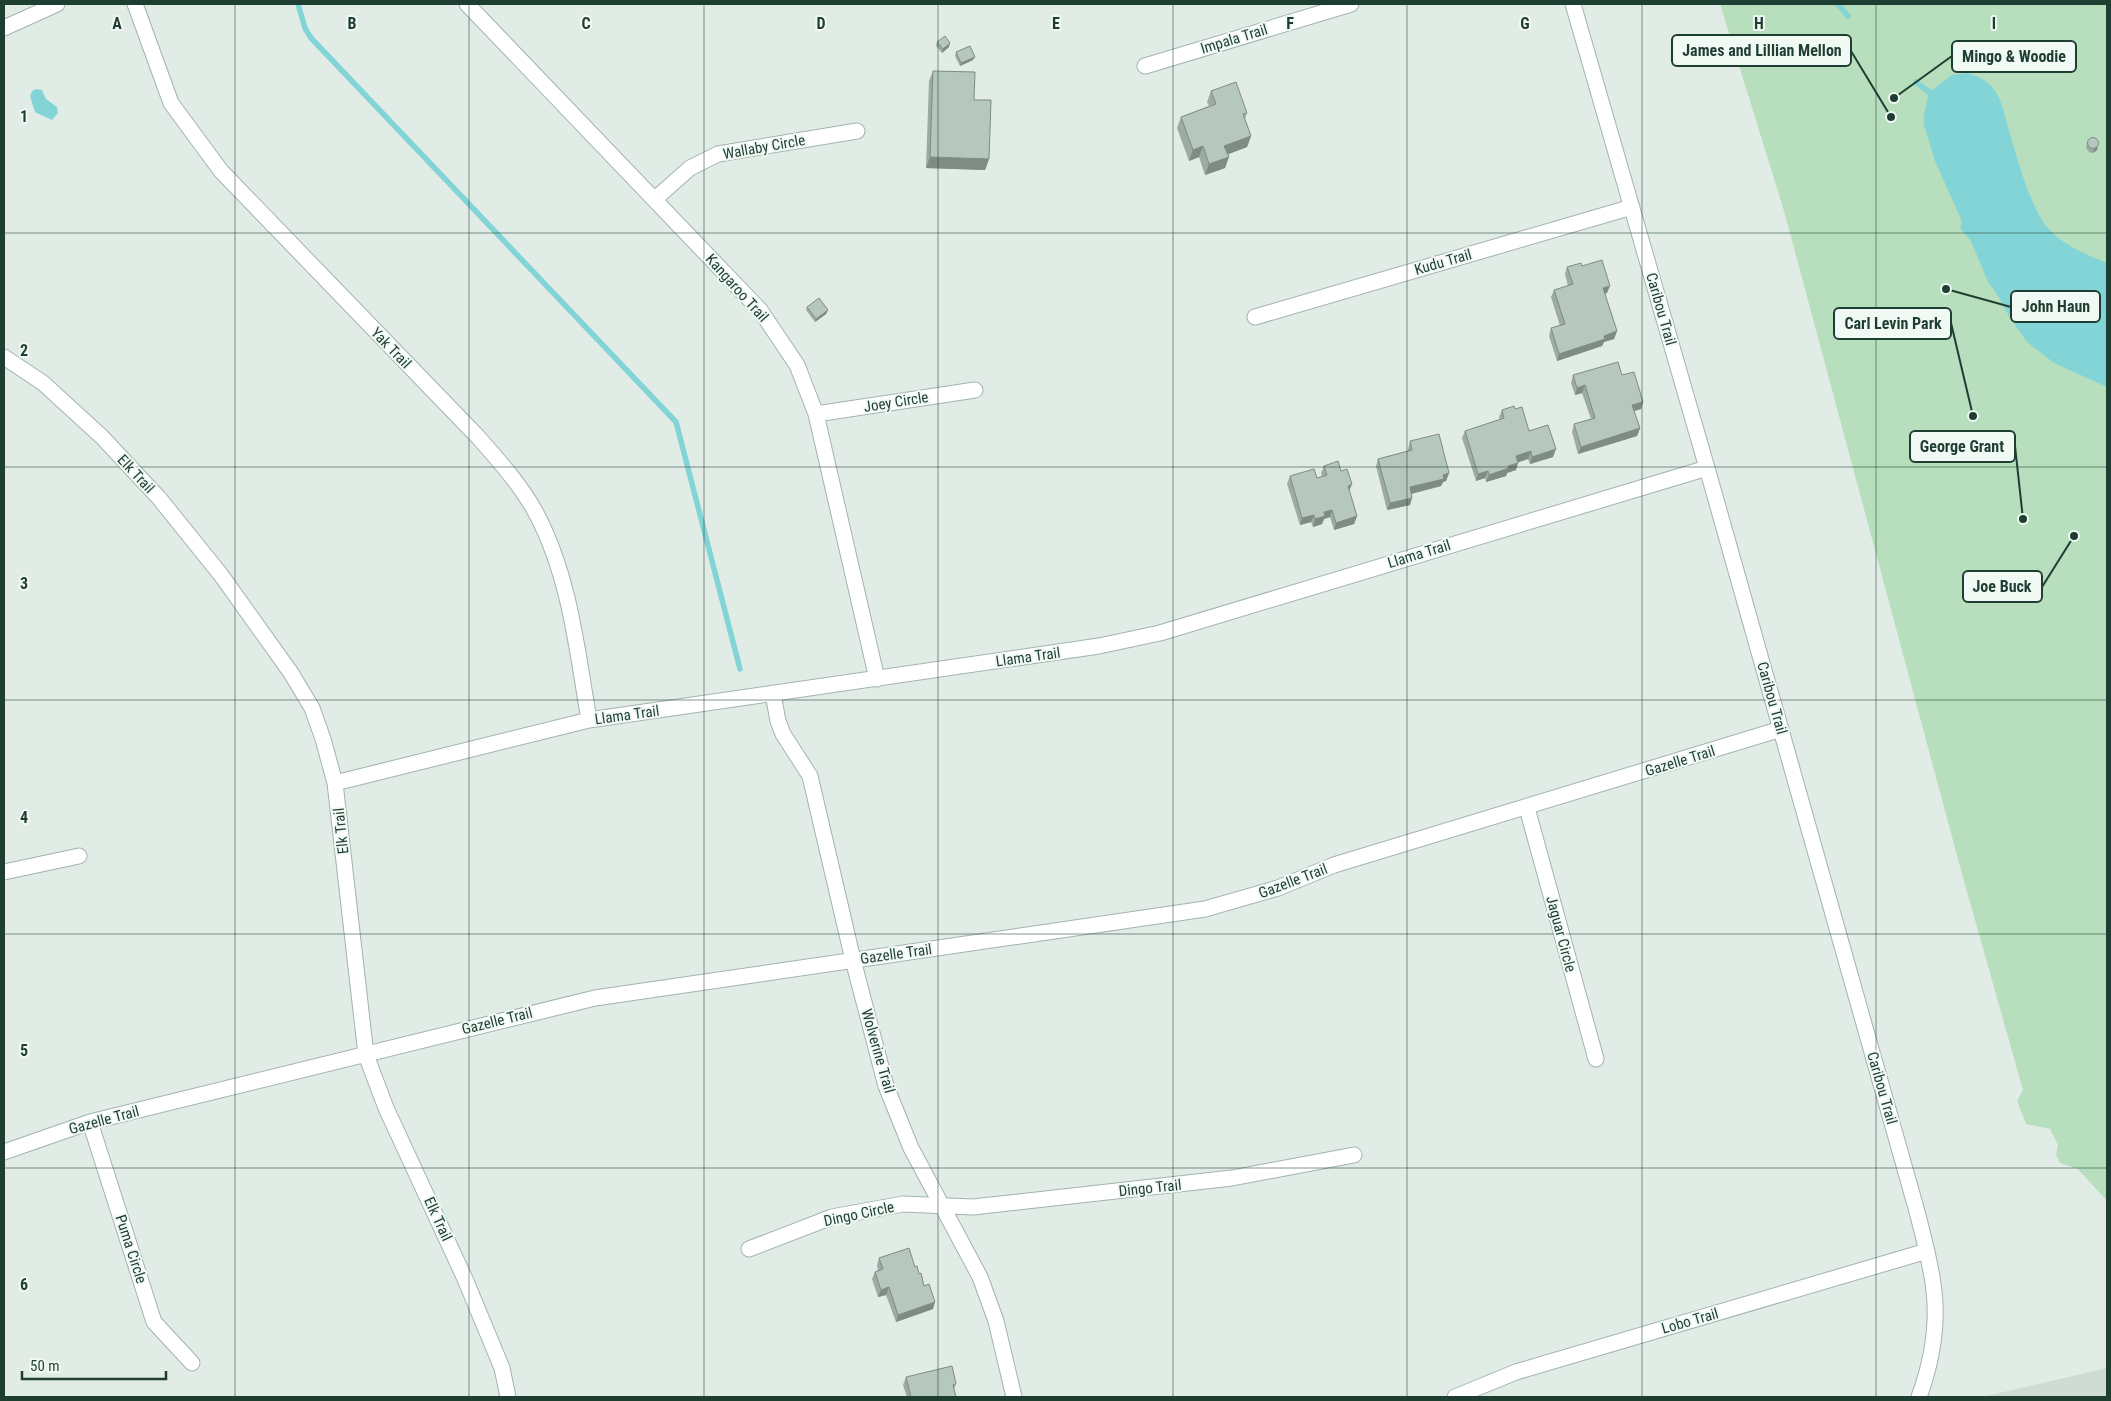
<svg xmlns="http://www.w3.org/2000/svg" width="2111" height="1401" font-family="'Roboto Condensed',sans-serif">
<style>
.built{fill:#cedcd4}
.green{fill:#b7dfbd}
.water{fill:#83d4d6}
.lines{fill:none;stroke-linecap:round;stroke-linejoin:round}
.stream{stroke:#83d4d6;stroke-width:5.5}
.minor-casing{stroke:#a2b4ac;stroke-width:17}
.minor{stroke:#fff;stroke-width:15}
.wall{fill:#9caba3}
.shaded-wall{fill:#7f8b85}
.building{fill:#b5c7be;stroke:#7f8b85}
.grid{fill:none;stroke:#1f3e32;stroke-width:1;stroke-opacity:0.55}
.labels{text-anchor:middle;stroke-width:4;stroke-linejoin:round;paint-order:stroke}
.street-label{font-size:15px;fill:#1f3e32;stroke:#f1f9f4}
.grid-label{font-size:16px;text-anchor:middle;font-weight:bold;fill:#1f3e32;stroke:#f1f9f4;stroke-width:4;stroke-linejoin:round;paint-order:stroke}
.leader{fill:none;stroke:#1f3e32;stroke-width:2}
.callout-dot{fill:#1f3e32;stroke:#f1f9f4;stroke-width:2}
.callout{fill:#f1f9f4;stroke:#1f3e32;stroke-width:2}
.callout-label{font-size:16px;text-anchor:middle;font-weight:bold;fill:#1f3e32}
</style>
<rect width="100%" height="100%" fill="#e0ece5"/>
<!-- built -->
<path class="built" d="M2107 1368V1397H1982Z"/>
<!-- green -->
<path class="green" d="M1720 4H2107V1201L2078 1169 2060 1163 2056 1155 2058 1145 2050 1129 2026 1124 2017 1101 2023 1090 1962 874 1784 211Z"/>
<!-- water -->
<path class="water" d="M1967 73C1978 76 1989 81 1995 91 2003 102 2005 118 2009 131 2018 160 2026 193 2042 220 2055 242 2085 254 2107 263V387L2054 363 2027 342 2009 316 1995 291 1989 284 1971 241 1960 228 1962 222 1960 217 1935 161 1924 125V115L1929 92 1952 75Z
M36 89 42 90 46 99 57 107 58 113 52 120 35 112 30 96 32 91Z"/>
<g class="lines">
<!-- stream -->
<path class="stream" d="M298 4 305 28 311 38 676 422 740 669
M1838 4 1848 16
M1916 82 1929 92 1932 97"/>
<defs>
<path id="minor" d="M135 4 171 103 221 171 478 437C499 461 521 485 536 513 570 577 577 650 589 720
M467 4 760 310 797 365 816 414 877 679
M1573 4 1707 468 1916 1208C1923 1235 1931 1263 1934 1291 1938 1326 1931 1364 1919 1397
M4 28 57 4
M1145 66 1351 4
M655 199 690 168 718 154 857 131
M1255 317 1632 207
M4 357 43 383 102 437 159 498 221 575 291 673 312 708 323 739 335 783 366 1055 386 1108 465 1279 502 1368 508 1397
M816 414 975 390
M773 694 778 721 783 734 810 776 853 960 886 1086 911 1148 980 1277 996 1321 1014 1397
M335 783 589 720 1099 646 1160 633 1707 468
M1527 808 1596 1059
M4 872 79 856
M90 1122 154 1322 192 1363
M4 1152 90 1122 595 998 1205 909 1278 888 1334 865 1781 729
M749 1249 832 1217 903 1204 973 1207 1232 1178 1354 1155
M1455 1397 1516 1372 1927 1251"/>
</defs>
<!-- minor casing -->
<use href="#minor" class="minor-casing"/>
<!-- minor -->
<use href="#minor" class="minor"/>
</g>
<!-- wall -->
<path class="wall" d="M937 42 949 47 942 53 936 46Z
M956 52 973 60 960 66 955 56Z
M933 71 974 100 989 159 985 170 926 168 929 81Z
M1211 91 1247 113 1245 119 1251 136 1247 147 1228 154 1225 168 1205 175 1199 157 1189 161 1177 128 1181 117 1209 106 1207 102Z
M2088 140 2098 146 2097 150 2093 153 2089 152 2086 148Z
M1582 266 1607 293 1605 294 1617 331 1614 339 1604 342 1602 346 1557 361 1549 336 1551 328 1560 326 1551 297 1554 290 1568 286 1565 274 1567 267Z
M807 307 828 310 826 314 815 322 806 310Z
M1573 375H1622L1643 402 1641 409 1634 411 1640 428 1637 436 1578 454 1572 432 1574 424 1591 419 1582 393 1575 395 1571 383Z
M1515 409 1529 431 1553 457 1530 464 1528 459 1518 462 1516 470 1507 473 1506 476 1486 482 1485 478 1476 481 1462 438 1465 431 1500 420 1499 417 1502 410Z
M1410 441 1449 473 1446 481 1443 482 1441 486 1411 494 1412 498 1410 505 1387 510 1376 466 1378 459 1408 451V449Z
M1324 466 1341 471 1352 484 1349 491 1357 516 1354 524 1334 530 1330 517 1324 519 1322 524 1313 527 1311 522 1300 525 1287 484 1290 476 1317 478 1322 476 1321 473Z
M879 1258 915 1267 933 1309 896 1322 886 1295 878 1297 872 1279 875 1272 878 1270 877 1265Z
M906 1377 956 1384 954 1389 956 1397H907L903 1385Z"/>
<!-- shaded-wall -->
<path class="shaded-wall" d="M950 43 949 47 942 53 943 49Z
M975 57 973 60 960 66 961 63Z
M1251 136 1247 147 1221 157 1224 146Z
M1203 146 1199 157 1189 161 1193 150Z
M2098 146 2097 150 2093 153 2094 149Z
M930 157 989 159 985 170 926 168Z
M1229 157 1225 168 1205 175 1209 164Z
M1610 286 1607 293 1601 295 1603 288Z
M828 310 826 314 815 322 816 319Z
M1617 331 1614 339 1604 342 1602 346 1557 361 1559 354 1604 336Z
M1585 385 1582 393 1575 395 1577 388Z
M1643 402 1641 409 1630 412 1632 405Z
M1640 428 1637 436 1578 454 1581 447Z
M1556 449 1553 457 1530 464 1532 457Z
M1531 451 1528 459 1513 464 1516 456Z
M1518 463 1516 470 1507 473 1506 476 1486 482 1489 475 1508 466Z
M1488 471 1485 478 1476 481 1478 474Z
M1449 473 1446 481 1443 482 1441 486 1407 495 1410 487 1443 475Z
M1352 484 1349 491 1348 486Z
M1412 498 1410 505 1387 510 1390 503Z
M1332 510 1330 517 1324 519 1322 524 1313 527 1315 519 1324 512Z
M1314 515 1311 522 1300 525 1302 518Z
M1357 516 1354 524 1334 530 1336 523Z
M889 1287 886 1295 878 1297 881 1290Z
M935 1302 933 1309 896 1322 898 1315Z"/>
<!-- building -->
<path class="building" d="M945 36 950 43 943 49 937 42Z
M970 46 975 57 961 63 956 52Z
M933 71 975 72 974 100H991L989 159 930 157Z
M1236 82 1247 113 1243 114 1251 136 1224 146 1229 157 1209 164 1203 146 1193 150 1181 117 1216 104 1211 91Z
M2087.5 143a5.5 5.5 0 1 1 11 0a5.5 5.5 0 1 1-11 0Z
M1602 260 1610 286 1603 288 1617 331 1604 336 1605 339 1559 354 1551 328 1565 324 1554 290 1573 284 1567 267 1581 263 1582 266Z
M819 298 828 310 816 319 807 307Z
M1618 362 1622 375 1634 372 1643 402 1632 405 1640 428 1581 447 1574 424 1595 418 1585 385 1577 388 1573 375Z
M1514 406 1515 409 1522 407 1529 431 1548 425 1556 449 1532 457 1531 451 1516 456 1518 463 1508 466 1509 468 1489 475 1488 471 1478 474 1465 431 1504 418 1502 410Z
M1439 434 1449 473 1443 475 1444 479 1410 487 1412 498 1390 503 1378 459 1412 450 1410 441Z
M1338 461 1341 471 1347 469 1352 484 1348 486 1357 516 1336 523 1332 510 1324 512 1325 516 1315 519 1314 515 1302 518 1290 476 1314 469 1317 478 1327 475 1324 466Z
M909 1248 915 1267 917 1266 919 1274 921 1273 924 1286 929 1284 935 1302 898 1315 889 1287 881 1290 875 1272 883 1269 879 1258Z
M952 1366 956 1384 953 1385 956 1397H911L906 1377Z"/>
<!-- grid -->
<path class="grid" d="M235 4V1397M469 4V1397M704 4V1397M938 4V1397M1173 4V1397M1407 4V1397M1642 4V1397M1876 4V1397M4 233H2107M4 467H2107M4 700H2107M4 934H2107M4 1168H2107"/>
<g class="labels">
<!-- street labels -->
<g class="street-label">
<text transform="translate(1234 39) rotate(-17)" y="5">Impala Trail</text>
<text transform="translate(764 147) rotate(-10)" y="5">Wallaby Circle</text>
<text transform="translate(1443 262) rotate(-16)" y="5">Kudu Trail</text>
<text transform="translate(737 288) rotate(48)" y="5">Kangaroo Trail</text>
<text transform="translate(1661 309) rotate(74)" y="5">Caribou Trail</text>
<text transform="translate(391 348) rotate(46)" y="5">Yak Trail</text>
<text transform="translate(896 402) rotate(-9)" y="5">Joey Circle</text>
<text transform="translate(136 474) rotate(47)" y="5">Elk Trail</text>
<text transform="translate(1419 554) rotate(-17)" y="5">Llama Trail</text>
<text transform="translate(1028 657) rotate(-8)" y="5">Llama Trail</text>
<text transform="translate(1772 698) rotate(74)" y="5">Caribou Trail</text>
<text transform="translate(627 715) rotate(-8)" y="5">Llama Trail</text>
<text transform="translate(1680 761) rotate(-17)" y="5">Gazelle Trail</text>
<text transform="translate(341 831) rotate(-96)" y="5">Elk Trail</text>
<text transform="translate(1293 881) rotate(-21)" y="5">Gazelle Trail</text>
<text transform="translate(1561 934) rotate(75)" y="5">Jaguar Circle</text>
<text transform="translate(896 954) rotate(-8)" y="5">Gazelle Trail</text>
<text transform="translate(497 1021) rotate(-14)" y="5">Gazelle Trail</text>
<text transform="translate(878 1051) rotate(74)" y="5">Wolverine Trail</text>
<text transform="translate(1882 1088) rotate(74)" y="5">Caribou Trail</text>
<text transform="translate(104 1120) rotate(-15)" y="5">Gazelle Trail</text>
<text transform="translate(1150 1188) rotate(-6)" y="5">Dingo Trail</text>
<text transform="translate(859 1214) rotate(-12)" y="5">Dingo Circle</text>
<text transform="translate(438 1219) rotate(65)" y="5">Elk Trail</text>
<text transform="translate(131 1249) rotate(72)" y="5">Puma Circle</text>
<text transform="translate(1690 1321) rotate(-16)" y="5">Lobo Trail</text>
</g>
</g>
<g class="grid-label">
<text x="117" y="29">A</text>
<text x="352" y="29">B</text>
<text x="586" y="29">C</text>
<text x="821" y="29">D</text>
<text x="1056" y="29">E</text>
<text x="1290" y="29">F</text>
<text x="1525" y="29">G</text>
<text x="1759" y="29">H</text>
<text x="1994" y="29">I</text>
<text x="24" y="122">1</text>
<text x="24" y="356">2</text>
<text x="24" y="589">3</text>
<text x="24" y="823">4</text>
<text x="24" y="1056">5</text>
<text x="24" y="1290">6</text>
</g>
<!-- callouts -->
<path class="leader" d="M1891 117L1851 51M1894 98L1952 56M1946 289L2011 307M1973 416L1951 323M2023 519L2015 446M2074 536L2042 587"/>
<g class="callout-dot">
<circle cx="1891" cy="117" r="5"/>
<circle cx="1894" cy="98" r="5"/>
<circle cx="1946" cy="289" r="5"/>
<circle cx="1973" cy="416" r="5"/>
<circle cx="2023" cy="519" r="5"/>
<circle cx="2074" cy="536" r="5"/>
</g>
<g class="callout">
<rect x="1672" y="35" width="179" height="31" rx="5"/>
<rect x="1952" y="41" width="124" height="31" rx="5"/>
<rect x="2011" y="291" width="89" height="31" rx="5"/>
<rect x="1834" y="308" width="117" height="31" rx="5"/>
<rect x="1910" y="431" width="105" height="31" rx="5"/>
<rect x="1963" y="571" width="79" height="31" rx="5"/>
</g>
<g class="callout-label">
<text x="1762" y="56">James and Lillian Mellon</text>
<text x="2014" y="62">Mingo &amp; Woodie</text>
<text x="2056" y="312">John Haun</text>
<text x="1893" y="329">Carl Levin Park</text>
<text x="1962" y="452">George Grant</text>
<text x="2002" y="592">Joe Buck</text>
</g>
<!-- border -->
<rect width="2111" height="1401" fill="none" stroke="#1f3e32" stroke-width="10"/>
<!-- scale -->
<path d="M22 1371v8h144v-8" fill="none" stroke="#1f3e32" stroke-width="2.5"/>
<text x="30" y="1371" font-size="15" fill="#1f3e32" stroke="#f1f9f4" stroke-width="4" paint-order="stroke">50 m</text>
</svg>
